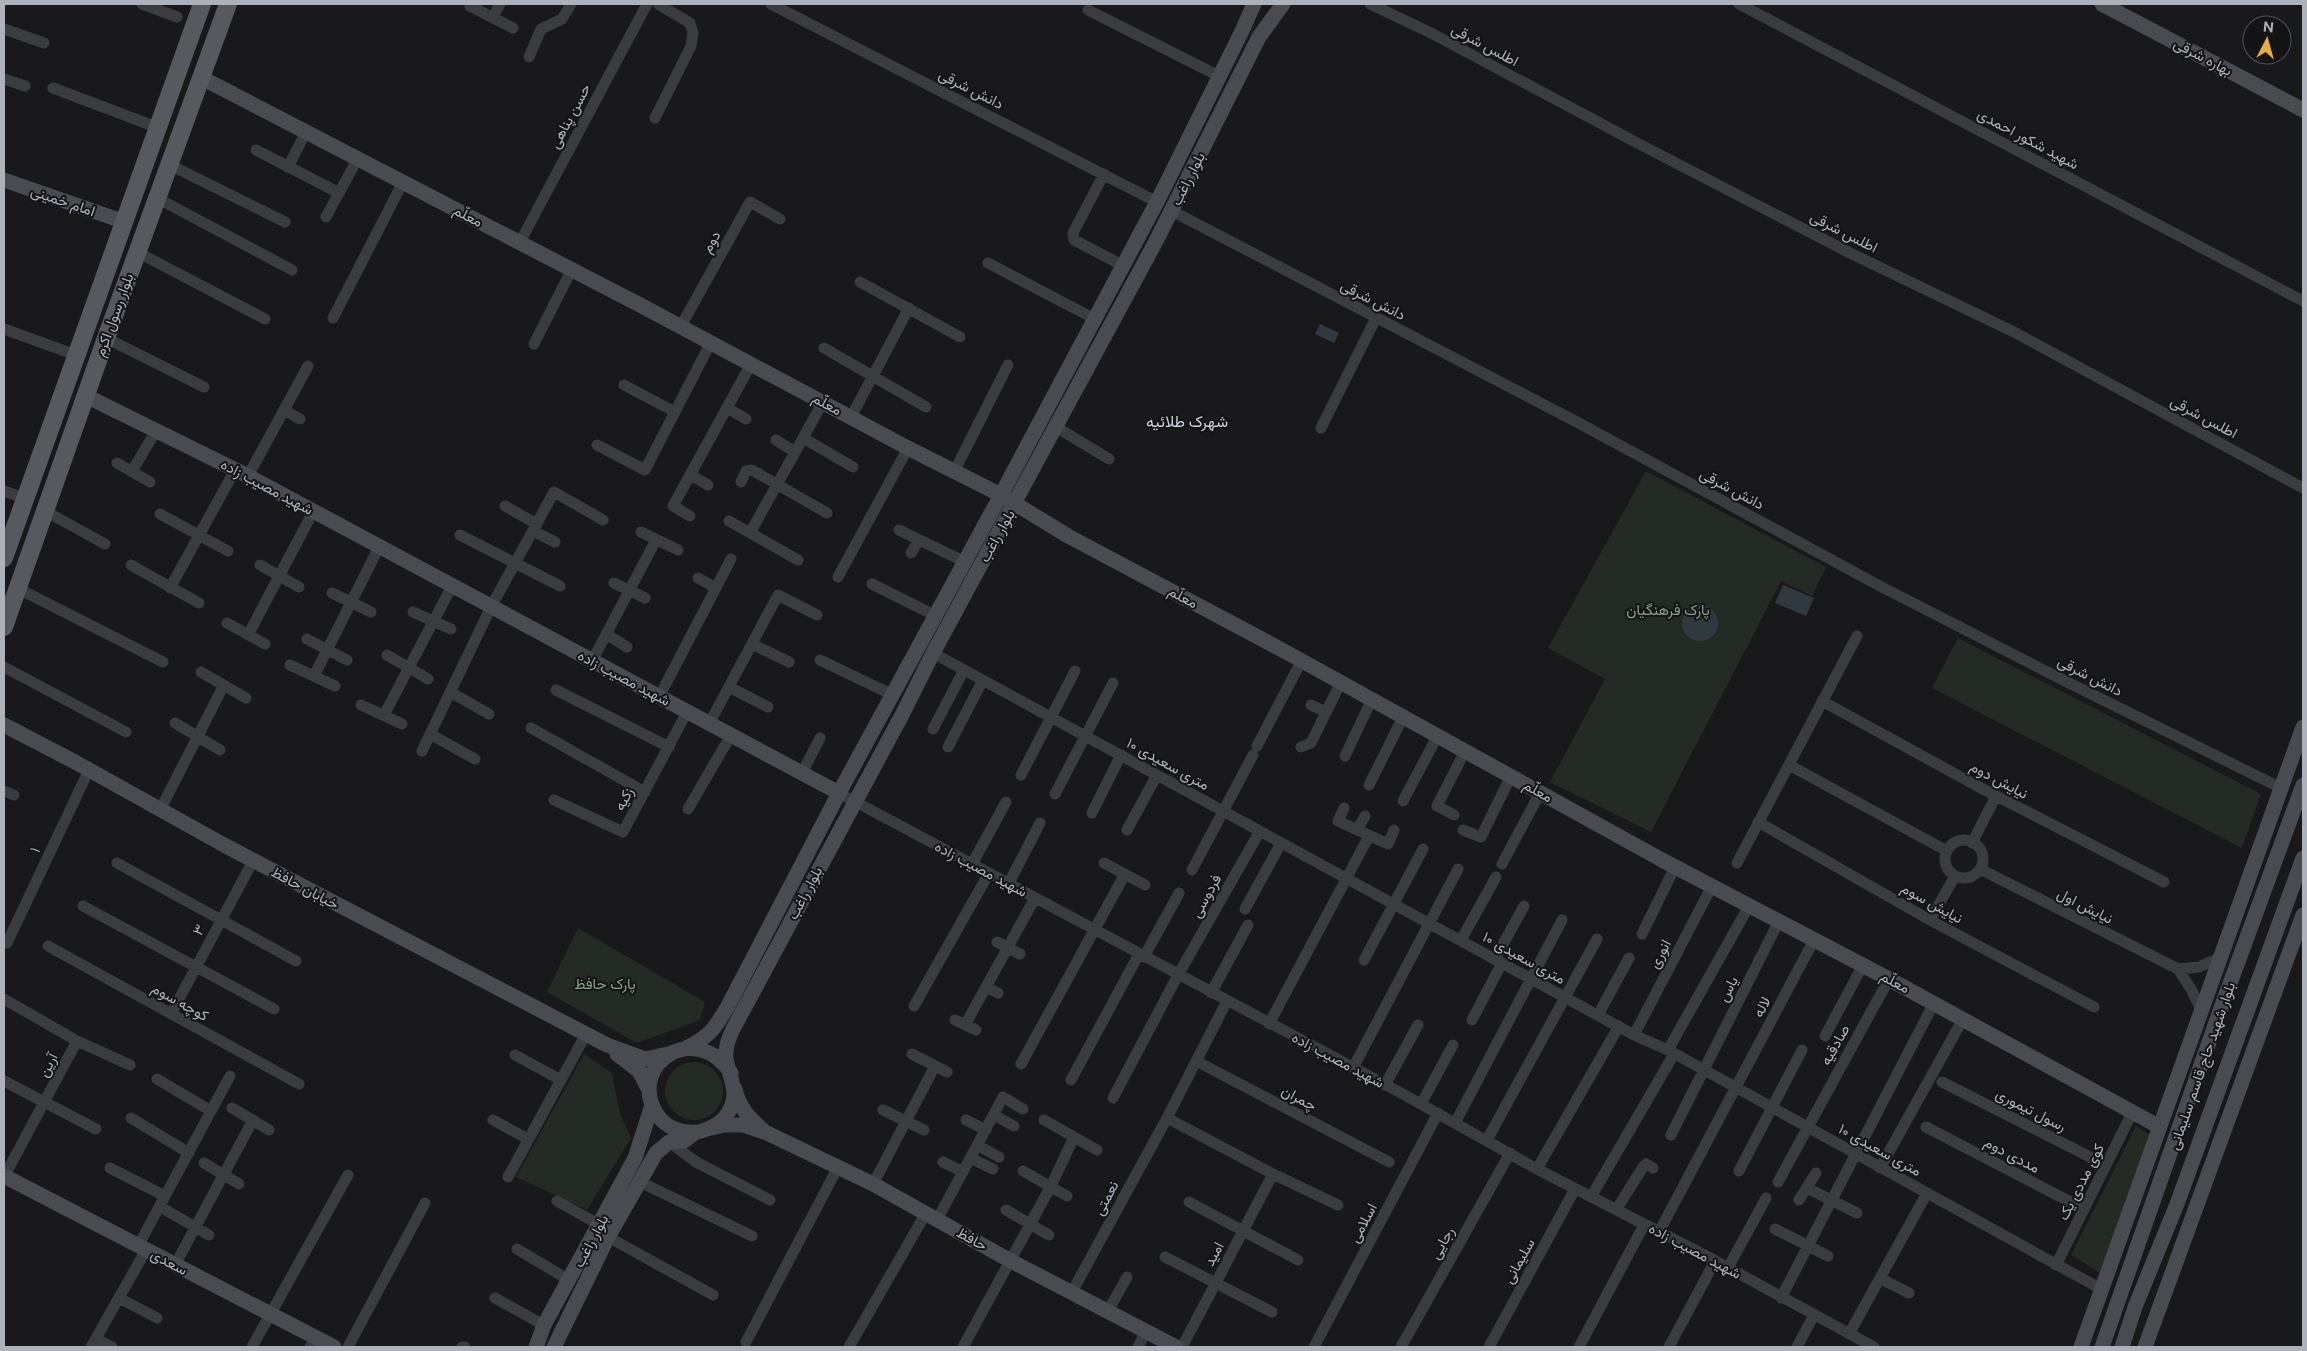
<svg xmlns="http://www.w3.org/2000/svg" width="2307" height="1351" font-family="'Public Sans',Vazirmatn,sans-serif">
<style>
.green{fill:#232b24}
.water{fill:#30393f}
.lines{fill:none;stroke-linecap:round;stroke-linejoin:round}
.street{stroke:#3b3c40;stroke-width:11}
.secondary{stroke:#494b50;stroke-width:15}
.primary{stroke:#57595f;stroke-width:18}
.labels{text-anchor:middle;stroke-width:4;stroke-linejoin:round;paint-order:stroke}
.street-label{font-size:15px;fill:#adb1ba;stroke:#141416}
.park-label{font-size:15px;fill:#85a386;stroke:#141416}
.neighbourhood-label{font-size:16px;fill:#cdd0d6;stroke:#141416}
</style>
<rect width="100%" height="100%" fill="#19191b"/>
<!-- green -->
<path class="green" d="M1646 471 1826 567 1812 596 1781 581 1651 832 1550 782 1605 679 1548 648Z
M1958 638 2261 794 2242 848 1932 688Z
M578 928 705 1002 700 1020 637 1043 547 992Z
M584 1054 612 1073 620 1113 631 1138 587 1210 516 1177Z
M665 1091a29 29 0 1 1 58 0a29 29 0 1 1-58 0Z
M2136 1126 2150 1135 2100 1273 2071 1255Z"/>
<!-- water -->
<path class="water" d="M1320 324 1339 333 1334 343 1315 334Z
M1783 585 1814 598 1806 616 1775 603Z
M1682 623a18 18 0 1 1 36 0a18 18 0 1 1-36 0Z"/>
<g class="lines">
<!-- street -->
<path class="street" d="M142 4 177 17
M771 4 1157 202
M1370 4 1431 33 1643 146 1850 253 2014 332 2303 488
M1739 4 2303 301
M470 6 513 28
M1088 10 1219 76
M493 17 500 4
M4 29 44 43
M529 57 541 29 562 19 571 4
M4 79 25 86
M53 88 156 127
M655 118 691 46 693 33 690 23 658 4
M256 150 339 193
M170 165 285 222
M288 167 306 132
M1104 174 1073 233 1074 240 1122 265
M157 198 292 270
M1172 211 1575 421 1878 585 2063 680 2281 788
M326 217 358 158
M520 242 647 4
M137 252 265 319
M988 263 1093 318
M860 282 960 337
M333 318 403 182
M681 326 750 202 780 219
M4 329 76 355
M106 338 204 387
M534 344 572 269
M824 348 926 407
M624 385 675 412
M727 408 746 419
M284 410 300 419
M851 417 909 308
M1056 427 1109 459
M1321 428 1376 318
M803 438 853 467
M776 440 795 452
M597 445 645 470 711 342
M117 463 150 482
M132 471 156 431
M954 472 1008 365
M691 475 708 485
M248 476 308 366
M741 482 746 471 752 470 827 513
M4 491 26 499
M505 506 537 524
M45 511 105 544
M160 514 228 551
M690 516 673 506 751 364
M729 521 798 560
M899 530 965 562
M533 531 555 542
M641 532 678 550
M750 533 823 402
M460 535 560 586
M911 553 919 540
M131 565 199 603
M260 565 299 587
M838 577 908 448
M698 578 716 588
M614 583 645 598
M872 584 936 616
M17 588 163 662
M170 588 235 470
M332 593 371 612
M413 612 451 629
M227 623 265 644
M606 634 627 647
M248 635 313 512
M307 639 347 660
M752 644 789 662
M933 653 1634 1035 1668 1050 2101 1289
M387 655 428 679
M820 660 893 695
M592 661 656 540
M290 665 335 686
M4 667 126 732
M201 672 246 698
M314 676 379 547
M729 687 768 707
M556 690 669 747
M450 692 489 714
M659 697 731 559
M1822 701 1981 788 2164 882
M361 705 402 724
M1311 705 1326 712
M384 715 452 586
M175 723 220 750
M709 724 778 595 817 615
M531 728 645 792
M933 729 964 670
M430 734 475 759
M1257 746 1302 660
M948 747 983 680
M1301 747 1311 743 1341 682
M422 751 491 607 554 492 603 520
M1345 756 1372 699
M1789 765 1947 851
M802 773 820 738
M1021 775 1075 671
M1369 785 1403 717
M4 791 14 795
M839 793 1401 1093 1537 1169 1714 1260 1874 1347
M1055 794 1113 683
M554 800 623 832 687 712
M1403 801 1438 735
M1344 808 1338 821 1388 844 1394 830
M688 809 731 735
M160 810 224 685
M1092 813 1121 755
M1454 815 1437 806 1465 751
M1758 822 1930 920 2094 1007
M1127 830 1157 775
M1357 830 1365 816
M1463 830 1481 837 1511 776
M1945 859a19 19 0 1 1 38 0a19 19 0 1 1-38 0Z
M1972 843 1996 796
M117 863 296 961
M1104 863 1145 885
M1737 863 1857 636
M972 864 1006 802
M1502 864 1540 793
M1980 869 2178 969
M1192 870 1253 755
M1009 883 1040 823
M83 906 274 1009
M1245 909 1281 843
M1930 920 1955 876
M1642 934 1675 867
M1461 940 1496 877
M997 942 1020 954
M7 943 89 770
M48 946 299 1084
M1144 957 1179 893
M1495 959 1524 906
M1364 960 1423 849
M986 987 998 993
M1211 993 1248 925
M4 999 77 1041 4 1177
M914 1006 989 873
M2201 1010 2191 989 2178 969 2199 967 2221 957
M171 1014 253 861
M1598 1015 1629 958
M955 1020 976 1030
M1472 1020 1502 963
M1269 1024 1369 836
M965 1025 1035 898
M1634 1035 1712 886
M1825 1036 1863 965
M77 1041 130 1065
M1668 1050 1749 906
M912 1054 947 1072
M515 1055 561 1080
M1196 1061 1389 1162
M1021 1064 1125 874
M1353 1068 1458 869
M157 1079 211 1111
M1071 1080 1139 954
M4 1081 96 1129
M1942 1082 2106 1165
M1385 1085 1418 1025
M1113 1098 1178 975 1260 831
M1421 1104 1453 1045
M232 1108 269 1130
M883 1110 924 1130
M994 1115 1014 1126
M131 1118 189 1153
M1167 1118 1273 1174 1338 1205
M493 1120 528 1139
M966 1120 986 1130
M1044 1120 1097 1150
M1455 1123 1562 920
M1926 1127 2084 1209
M1671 1135 1779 921
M1487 1140 1597 939
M669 1142 696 1162 770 1200
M977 1145 999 1157
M970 1158 993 1169
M943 1162 963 1172
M204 1163 239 1184
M110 1168 165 1196
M1880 1168 1963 1019
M1537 1169 1619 1026
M1023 1171 1067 1196
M1739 1171 1802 1050
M508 1177 586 1034
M640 1182 752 1236
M1778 1182 1889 979
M873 1184 935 1066
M1807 1188 1857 1213
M1591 1197 1674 1054
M1799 1200 1816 1173
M557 1201 600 1225
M1189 1202 1298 1260
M164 1209 209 1235
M1006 1210 1049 1235
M1616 1210 1643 1167 1646 1164 1653 1168
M937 1220 1003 1097 1023 1109
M1775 1229 1828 1256
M1659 1232 1814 940
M608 1237 713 1295
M138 1246 230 1076
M517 1249 569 1280
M1165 1257 1272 1312
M175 1265 253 1120
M2056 1265 2132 1113
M1728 1268 1766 1198
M1881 1279 1909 1293
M1072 1292 1167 1118 1227 1001
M119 1298 157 1318
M495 1298 544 1325
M1781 1298 1934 1003
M1108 1311 1127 1277
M1849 1334 1927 1193
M96 1339 112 1347
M746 1342 838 1167
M91 1347 146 1250
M252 1347 348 1175
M310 1347 316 1338
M348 1347 425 1203
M462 1347H465
M849 1347 926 1213
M963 1347 1051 1186 1074 1137
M1138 1347 1146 1331
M1182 1347 1273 1174
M1314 1347 1438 1113
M1401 1347 1510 1153
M1489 1347 1575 1189
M1579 1347 1644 1225
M1669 1347 1715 1261
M1797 1347 1814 1315"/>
<!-- secondary -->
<path class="secondary" d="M2102 4 2303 110
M202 78 642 306 908 448 1001 495 1068 536 1284 651 1662 860 1889 979 2158 1126
M4 180 122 221
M86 396 248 476 839 793
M4 725 75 762 224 845 607 1045 645 1059 668 1054
M686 1048C710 1037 715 1028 728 1006L839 793 1001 495 1157 202 1242 31 1254 4
M617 1054 639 1071 649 1090
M731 1073C695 1020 629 1063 655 1111 662 1124 675 1131 689 1132 702 1134 722 1124 728 1113 741 1093 729 1078 726 1058 725 1047 729 1038 733 1029L903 713 933 653 1155 243 1259 37 1283 4
M735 1089C739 1107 748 1117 762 1129
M712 1128 725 1125H743L767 1133 873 1184 1009 1260 1176 1347
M4 1176 334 1347
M536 1347 544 1325 635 1158 652 1105
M554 1347 608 1237 656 1153 669 1142 684 1141 693 1134
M2081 1347 2303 727
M2102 1347 2221 1008 2303 785
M2122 1347 2135 1307 2177 1204 2303 858
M2145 1347 2303 915"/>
<!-- primary -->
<path class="primary" d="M4 558 202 4
M4 627 106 338 228 4"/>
</g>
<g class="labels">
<!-- street labels -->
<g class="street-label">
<text transform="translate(1485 45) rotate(28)" y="5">اطلس شرقی</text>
<text transform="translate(2203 57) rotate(28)" y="5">بهاره شرقی</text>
<text transform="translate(971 89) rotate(27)" y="5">دانش شرقی</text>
<text transform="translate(570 116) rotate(-62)" y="5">حسن پناهی</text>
<text transform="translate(2028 139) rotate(28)" y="5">شهید شکور احمدی</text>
<text transform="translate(1188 179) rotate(-63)" y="5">بلوار راغب</text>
<text transform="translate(63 201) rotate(19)" y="5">امام خمینی</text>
<text transform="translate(468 216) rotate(27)" y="5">معلّم</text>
<text transform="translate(1844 232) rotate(27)" y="5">اطلس شرقی</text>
<text transform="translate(711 242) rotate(-61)" y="5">دوم</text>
<text transform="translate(1373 300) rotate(27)" y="5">دانش شرقی</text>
<text transform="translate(114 315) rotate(-70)" y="5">بلوار رسول اکرم</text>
<text transform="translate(827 404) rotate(28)" y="5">معلّم</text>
<text transform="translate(2204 417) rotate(28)" y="5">اطلس شرقی</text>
<text transform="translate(267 487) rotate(28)" y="5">شهید مصیب زاده</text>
<text transform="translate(1732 489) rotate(28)" y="5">دانش شرقی</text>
<text transform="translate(997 536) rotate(-61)" y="5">بلوار راغب</text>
<text transform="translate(1183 597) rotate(28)" y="5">معلّم</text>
<text transform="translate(2090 676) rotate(27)" y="5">دانش شرقی</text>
<text transform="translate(624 678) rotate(28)" y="5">شهید مصیب زاده</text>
<text transform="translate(1168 764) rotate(29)" y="5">۱۰ متری سعیدی</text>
<text transform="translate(1999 780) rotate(28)" y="5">نیایش دوم</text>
<text transform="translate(1538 791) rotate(29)" y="5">معلّم</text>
<text transform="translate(624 799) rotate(-62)" y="5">زکیه</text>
<text transform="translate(35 850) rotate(-65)" y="5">۱</text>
<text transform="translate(981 869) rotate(28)" y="5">شهید مصیب زاده</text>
<text transform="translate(305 888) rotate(28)" y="5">خیابان حافظ</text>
<text transform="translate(805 893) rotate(-62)" y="5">بلوار راغب</text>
<text transform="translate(1206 896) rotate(-61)" y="5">فردوسی</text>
<text transform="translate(1932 903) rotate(29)" y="5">نیایش سوم</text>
<text transform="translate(2085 906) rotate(27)" y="5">نیایش اول</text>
<text transform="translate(199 930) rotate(-62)" y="5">۳</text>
<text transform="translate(1660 954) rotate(-62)" y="5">انوری</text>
<text transform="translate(1524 958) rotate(29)" y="5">۱۰ متری سعیدی</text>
<text transform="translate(1895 982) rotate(28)" y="5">معلّم</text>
<text transform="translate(1728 989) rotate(-63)" y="5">یاس</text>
<text transform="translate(180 1002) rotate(29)" y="5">کوچه سوم</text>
<text transform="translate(1762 1007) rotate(-62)" y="5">لاله</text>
<text transform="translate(1835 1045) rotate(-61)" y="5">صادقیه</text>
<text transform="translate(1338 1060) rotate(28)" y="5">شهید مصیب زاده</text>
<text transform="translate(48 1065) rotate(-63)" y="5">آرین</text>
<text transform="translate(2202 1066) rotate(-71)" y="5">بلوار شهید حاج قاسم سلیمانی</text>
<text transform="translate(1299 1098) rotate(28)" y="5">چمران</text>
<text transform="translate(2031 1110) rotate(27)" y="5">رسول تیموری</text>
<text transform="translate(1880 1150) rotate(29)" y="5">۱۰ متری سعیدی</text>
<text transform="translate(2012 1155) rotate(28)" y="5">مددی دوم</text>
<text transform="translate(2081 1182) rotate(-63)" y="5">کوی مددی یک</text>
<text transform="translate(1106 1198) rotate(-62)" y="5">نعمتی</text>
<text transform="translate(1363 1223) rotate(-62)" y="5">اسلامی</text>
<text transform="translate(972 1239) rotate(29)" y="5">حافظ</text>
<text transform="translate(591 1241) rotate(-62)" y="5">بلوار راغب</text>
<text transform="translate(1442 1243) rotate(-61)" y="5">رجایی</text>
<text transform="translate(1695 1251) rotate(28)" y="5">شهید مصیب زاده</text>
<text transform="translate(1214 1254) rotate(-62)" y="5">امید</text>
<text transform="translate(1519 1261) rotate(-61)" y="5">سلیمانی</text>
<text transform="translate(169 1262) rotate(28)" y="5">سعدی</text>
</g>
<!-- park labels -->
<g class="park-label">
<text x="1668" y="615">پارک فرهنگیان</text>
<text x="605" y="989">پارک حافظ</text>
</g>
<!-- neighbourhood labels -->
<g class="neighbourhood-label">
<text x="1187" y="427">شهرک طلائیه</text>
</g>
</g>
<!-- border -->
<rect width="2307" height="1351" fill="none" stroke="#adb1ba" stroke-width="10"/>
<!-- north arrow -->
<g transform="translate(2267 40) rotate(6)"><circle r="24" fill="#141416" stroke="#515358"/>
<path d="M0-4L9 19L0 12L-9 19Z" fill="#e6ab46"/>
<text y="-8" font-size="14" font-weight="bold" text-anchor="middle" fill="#adb1ba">N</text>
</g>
</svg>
